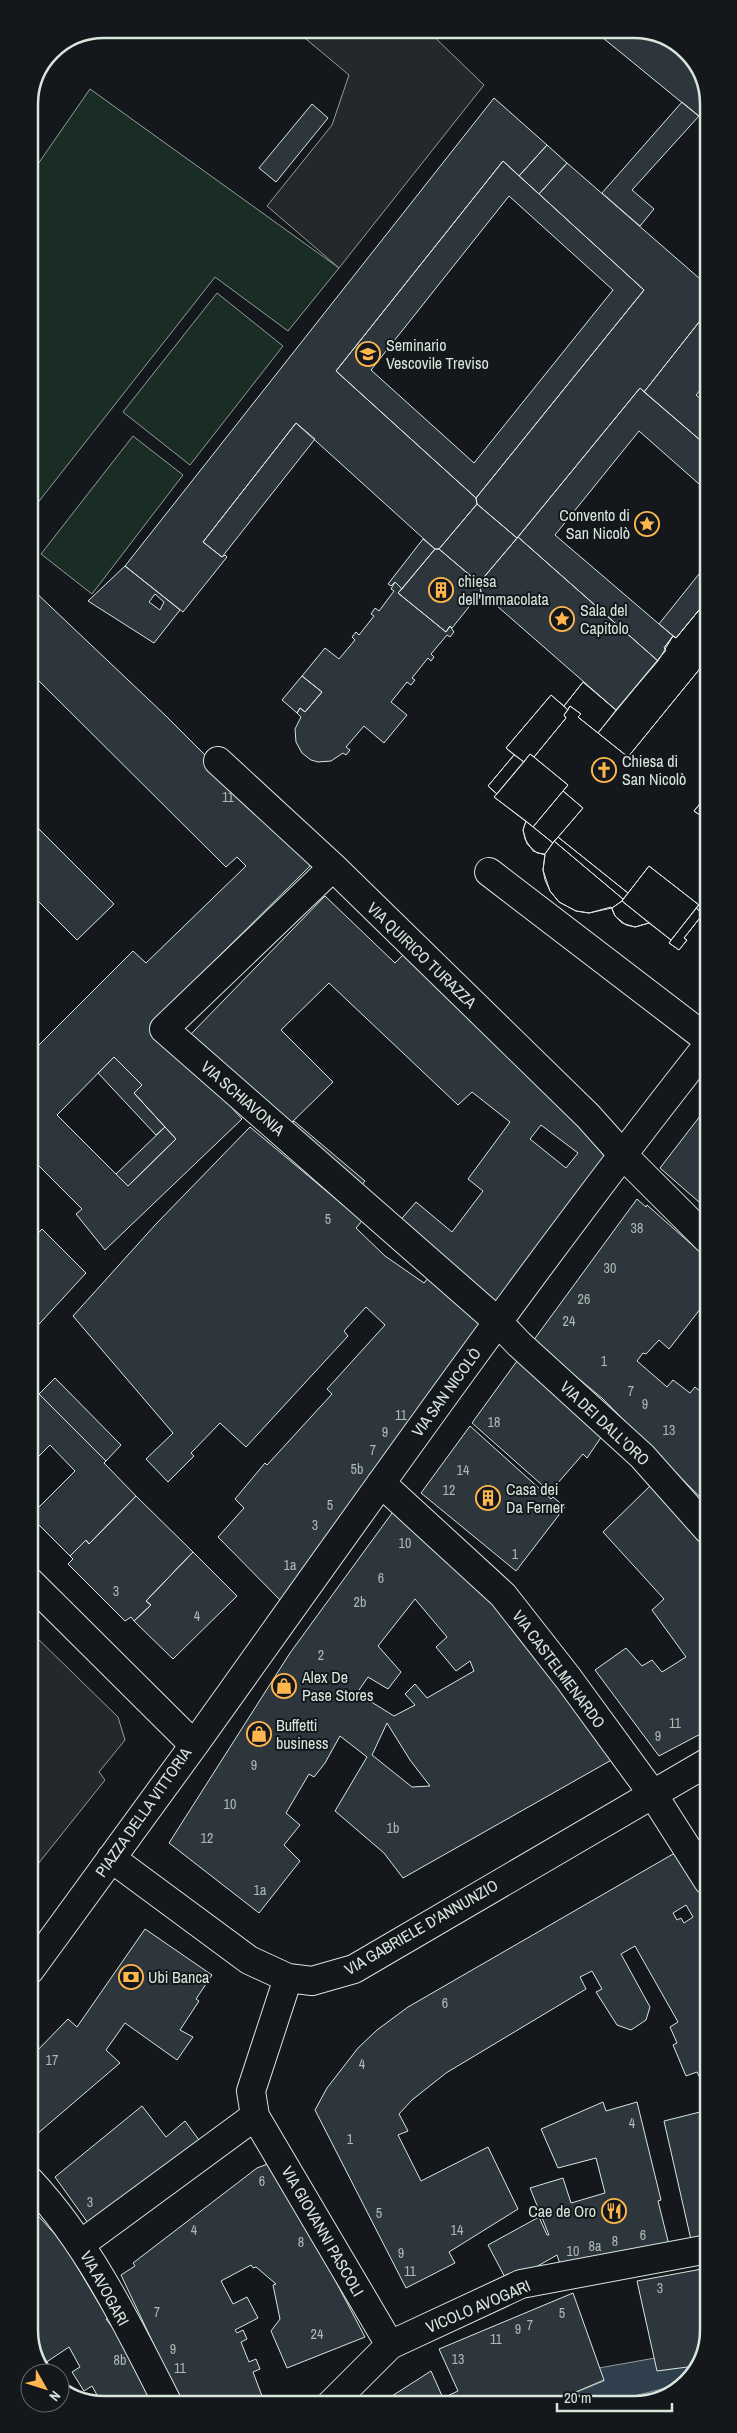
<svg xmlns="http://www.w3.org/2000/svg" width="737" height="2433" font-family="'Archivo Narrow',sans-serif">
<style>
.green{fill:#1a2d24;stroke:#939e99}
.parking{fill:#24282b;stroke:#939e99}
.water{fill:#2f3f4d;stroke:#939e99}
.building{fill:#2c363c;stroke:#d8e6dc;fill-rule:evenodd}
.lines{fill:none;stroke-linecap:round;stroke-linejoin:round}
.minor-casing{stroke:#d8e6dc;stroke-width:30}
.minor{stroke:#14181c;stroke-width:28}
.labels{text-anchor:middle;stroke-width:4;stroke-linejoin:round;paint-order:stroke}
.number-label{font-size:14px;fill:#adbab4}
.poi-label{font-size:16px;fill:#d8e6dc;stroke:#14181c;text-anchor:start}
.street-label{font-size:16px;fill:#d8e6dc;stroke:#14181c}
.rim{fill:none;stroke:#d8e6dc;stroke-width:2.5}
</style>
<rect width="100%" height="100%" fill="#14181c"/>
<!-- green -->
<path class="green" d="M90 89 339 268 288 331 215 277 29 514V177Z
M217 293 283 346 190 465 123 412Z
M133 436 183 475 92 594 41 554Z"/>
<!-- parking -->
<path class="parking" d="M294 29H426L484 85 339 268 267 206 332 125 349 75Z
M30 1631 118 1717 125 1740 99 1772 105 1780 30 1874Z"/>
<!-- water -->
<path class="water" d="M655 2358 695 2366 690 2378 669 2391 662 2389 605 2403H550L604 2381 599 2368Z"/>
<!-- building -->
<path class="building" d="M592 29H643L683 48 707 89V123Z
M494 98 547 145 519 176 503 161 336 371 476 498 477 504 439 549H435L296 423 203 542 222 557 225 555 227 557 183 612 125 566Z
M682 102 699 116 632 190 654 209 640 226 602 193Z
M312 104 328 118 276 182 259 168Z
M547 145 567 163 539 194 519 176Z
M503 161 644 290 476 498 336 371ZM509 196 613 290 474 463 371 370Z
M567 163 707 285V319L703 317 644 392 640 388 517 538 477 504 476 498 644 290 539 194Z
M703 317 707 319V382L696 395 707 404V446L644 392Z
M640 388 707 446V491L639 431 555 535 673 636 658 661 518 537Z
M296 423 315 439 222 557 203 542Z
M477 504 517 538 479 583 439 549Z
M518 537 658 661 616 710 481 592 479 583Z
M423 539 435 549 402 589 395 582 391 586 388 584Z
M435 549H439L479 583 481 592 452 628 450 626 446 632 398 593Z
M707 564V596L702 602 704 604 676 638 659 624Z
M125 566 180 610 154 643 88 601ZM155 594 164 602 160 610 149 602Z
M395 582 402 589 398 593 446 632 450 626 454 632 450 637 447 635 431 654 434 657 431 661 428 658 412 678 415 680 411 685 407 682 391 702 407 715 384 743 364 726 346 747 350 750 346 755 343 753 331 761 318 762 311 760 302 753 296 742 295 729 301 717 297 713 300 708 305 712 322 692 302 676 325 648 339 659 355 640 352 637 356 632 359 635 374 616 371 614 375 608 379 611 394 591 391 589Z
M31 588 166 716 313 863 153 1022 242 1119 105 1250 76 1214 82 1209 29 1156V1055L133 951 146 963 246 866 237 857 226 867 29 671V590ZM114 1057 142 1085 134 1093 176 1139 128 1186 57 1115Z
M707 596V915L703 914 684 938 687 940 679 950 669 943 671 940 649 923 635 927 626 925 615 916 611 907 589 913 576 911 559 902 550 891 545 880 543 870 545 855 533 851 525 839 523 830 526 821 494 797 497 794 488 786 514 755 506 748 551 695 564 706 583 682 616 710 666 650 664 648 673 636 676 638 704 604 702 602Z
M707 596V660L628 757 598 733 666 650 664 648 673 636 676 638 704 604 702 602Z
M707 660V795L694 811 707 820V894L699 905 649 866 628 893 558 837 583 808 563 791 568 785 534 757 566 718 564 715 570 706 581 714 578 717 628 757Z
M302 676 322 692 305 712 300 708 297 713 282 700Z
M583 682 616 710 598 733 578 717 581 714 570 706 568 710 564 706Z
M551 695 568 710 564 715 566 718 534 757 530 754 524 762 506 748Z
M530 754 568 785 533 827 494 797Z
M514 755 524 762 497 794 488 786Z
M563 791 583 808 553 843 533 827Z
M707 795V820L694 811Z
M29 819 114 904 77 940 29 892Z
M526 821 553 843 545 854 537 853 527 844 523 830Z
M558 837 628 893 623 899 554 841Z
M554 841 623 899 622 901 612 908 589 913 576 911 559 902 550 891 543 870 545 854Z
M649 866 699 905 671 940 622 901Z
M707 894V915L706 916 696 908Z
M325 896 395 963 406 952 615 1155 494 1305 397 1224 416 1202 452 1232 483 1191 468 1179 510 1122 472 1092 458 1105 329 983 281 1030 333 1082 284 1130 191 1034ZM541 1125 578 1153 566 1168 530 1139Z
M622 901 649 923 635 927 622 923 615 916 612 908Z
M696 908 703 914 684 938 687 940 679 950 669 943Z
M114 1057 142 1085 134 1093 165 1127 156 1135 98 1073Z
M707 1107V1209L660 1168Z
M294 1121 365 1181 358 1190 285 1129Z
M165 1127 176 1139 128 1186 116 1174Z
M250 1127 362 1221 356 1228 385 1256 424 1283 430 1276 486 1320 283 1603 218 1537 244 1508 235 1499 265 1463 267 1465 332 1394 327 1389 385 1325 366 1307 344 1331 348 1336 246 1447 220 1423 191 1453 194 1456 168 1482 146 1459 173 1433 73 1316 156 1224Z
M637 1199 646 1207 647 1205 708 1259V1330L700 1324 707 1313 701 1308 669 1349 659 1340 646 1354 643 1353 637 1361 667 1387 673 1380 690 1393 695 1387 708 1398V1505L602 1398 533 1341Z
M42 1229 86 1273 30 1334V1242Z
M525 1350 602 1436 587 1458 583 1454 550 1492 472 1423Z
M55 1378 121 1445 106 1461 39 1394Z
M30 1389 37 1397 39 1394 106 1461 104 1463 136 1496 89 1544 86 1540 70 1556 30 1516 75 1471 50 1445 30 1465Z
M470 1426 551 1499 553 1497 565 1507 516 1571 421 1493Z
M651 1485 708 1545V1730L659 1756 595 1670 626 1648 642 1666 652 1660 662 1672 686 1657 652 1610 664 1599 603 1532Z
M136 1496 193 1552 146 1601 151 1605 134 1621 131 1617 125 1621 68 1564 73 1559 70 1556 86 1540 89 1544Z
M395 1509 458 1565 548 1664 615 1758 403 1878 384 1853 335 1811 367 1757 340 1736 325 1763 314 1777 309 1774 286 1813 300 1825 284 1845 300 1861 259 1913 169 1843 290 1653ZM415 1599 447 1637 436 1647 456 1671 470 1661 474 1671 427 1698 415 1684 405 1694 415 1705 394 1716 357 1693 368 1677 388 1689 401 1672 378 1646ZM387 1723 410 1760 430 1786 412 1787 372 1755Z
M193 1552 237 1596 173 1659 134 1621 151 1605 146 1601Z
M708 1816V1834L701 1820Z
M680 1850 708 1897V2085L704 2086 697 2072 686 2076 673 2045 677 2043 670 2027 678 2022 635 1946 621 1954 650 2007 646 2020 631 2030 617 2025 596 1992 602 1989 592 1971 580 1977 586 1989 446 2073 412 2100 399 2114 408 2131 398 2135 421 2181 488 2147 518 2209 449 2252 455 2263 406 2288 315 2110 327 2088 358 2048 377 2030 408 2007ZM686 1905 693 1917 684 1923 681 1918 677 1920 673 1913Z
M145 1929 212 1975 196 1999 199 2001 180 2030 193 2037 177 2060 125 2023 106 2050 120 2063 30 2140V2058L68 2019 77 2027Z
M603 2102 606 2111 637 2102 661 2200 658 2201 669 2245 562 2270 557 2255 508 2283 488 2245 539 2217 547 2235H549L530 2188 563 2178 571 2203 605 2193 596 2158 558 2168 541 2129Z
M142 2106 166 2137 185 2121 199 2140 88 2223 55 2177Z
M708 2110V2236L691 2240 664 2121Z
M273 2162 365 2337 287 2368 271 2331 280 2319 273 2285 276 2284 256 2267 253 2268 251 2265 221 2281 233 2304 247 2297 258 2318 235 2330 237 2333 243 2330 247 2339 241 2342 249 2362 256 2359 260 2369 253 2372 265 2404H182L121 2275 135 2266 133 2263 257 2168Z
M30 2207 63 2243 108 2319H106L138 2362 159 2404H102L92 2386 84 2391 72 2372 80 2367 69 2347 42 2365 30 2344Z
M702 2269 708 2270V2330L695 2366 657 2371 637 2281Z
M573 2293 604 2380 550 2403H381L431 2371 443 2398 458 2391 439 2349Z"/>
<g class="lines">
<defs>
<path id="minor" d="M218 761 333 867 588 1116 622 1154 708 1240
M333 867 164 1029 497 1321 519 1344 642 1456 708 1530
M489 872 707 1039
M381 1483 503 1595 568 1678 652 1793 708 1881
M30 1582 194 1745 30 1970
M194 1745C362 1510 528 1273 707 1046
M111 1858 249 1960 288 1978 312 1981 354 1969 708 1762
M288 1978 251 2091 255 2116 390 2345
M30 2181C89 2244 129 2327 168 2404
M81 2244 255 2116
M331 2404 390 2345 521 2284 708 2249"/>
</defs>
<!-- minor casing -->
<use href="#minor" class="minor-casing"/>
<!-- minor -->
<use href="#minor" class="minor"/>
</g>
<!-- icons -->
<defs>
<symbol id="university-ring" viewBox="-11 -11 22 22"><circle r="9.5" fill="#14181c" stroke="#ffb74d" stroke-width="1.5"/><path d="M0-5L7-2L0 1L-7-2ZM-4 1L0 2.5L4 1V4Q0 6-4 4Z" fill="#ffb74d"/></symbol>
<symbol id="sight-ring" viewBox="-11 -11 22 22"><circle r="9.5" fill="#14181c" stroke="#ffb74d" stroke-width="1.5"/><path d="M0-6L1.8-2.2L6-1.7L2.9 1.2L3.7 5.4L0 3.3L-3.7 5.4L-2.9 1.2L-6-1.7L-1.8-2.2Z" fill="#ffb74d"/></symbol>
<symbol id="building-ring" viewBox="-11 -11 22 22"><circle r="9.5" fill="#14181c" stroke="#ffb74d" stroke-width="1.5"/><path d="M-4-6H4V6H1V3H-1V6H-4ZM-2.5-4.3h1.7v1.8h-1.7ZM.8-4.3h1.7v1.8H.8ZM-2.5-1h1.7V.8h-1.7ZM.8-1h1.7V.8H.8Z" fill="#ffb74d"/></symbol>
<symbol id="church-ring" viewBox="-11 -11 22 22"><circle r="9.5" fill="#14181c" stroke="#ffb74d" stroke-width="1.5"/><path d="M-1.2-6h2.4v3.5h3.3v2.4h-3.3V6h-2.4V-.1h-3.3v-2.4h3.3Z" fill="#ffb74d"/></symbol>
<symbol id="shop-ring" viewBox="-11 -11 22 22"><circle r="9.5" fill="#14181c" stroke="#ffb74d" stroke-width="1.5"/><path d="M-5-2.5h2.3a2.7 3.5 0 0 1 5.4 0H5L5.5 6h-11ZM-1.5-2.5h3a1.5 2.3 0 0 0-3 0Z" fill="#ffb74d"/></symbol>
<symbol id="bank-ring" viewBox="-11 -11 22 22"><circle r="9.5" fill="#14181c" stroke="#ffb74d" stroke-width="1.5"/><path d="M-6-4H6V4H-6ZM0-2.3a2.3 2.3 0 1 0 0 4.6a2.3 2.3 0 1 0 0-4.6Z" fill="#ffb74d"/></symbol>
<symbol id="restaurant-ring" viewBox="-11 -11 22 22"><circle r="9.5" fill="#14181c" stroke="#ffb74d" stroke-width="1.5"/><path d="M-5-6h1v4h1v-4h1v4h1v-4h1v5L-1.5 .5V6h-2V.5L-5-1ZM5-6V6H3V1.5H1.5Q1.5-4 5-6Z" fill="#ffb74d"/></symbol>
</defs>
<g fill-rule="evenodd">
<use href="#university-ring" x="354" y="340" width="28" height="28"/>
<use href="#sight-ring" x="633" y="510" width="28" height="28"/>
<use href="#building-ring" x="427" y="576" width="28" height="28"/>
<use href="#sight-ring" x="548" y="605" width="28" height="28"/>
<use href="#church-ring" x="590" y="756" width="28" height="28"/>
<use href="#building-ring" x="474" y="1484" width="28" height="28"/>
<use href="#shop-ring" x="270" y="1672" width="28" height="28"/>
<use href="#shop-ring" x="245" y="1720" width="28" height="28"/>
<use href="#bank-ring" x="117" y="1963" width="28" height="28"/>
<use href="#restaurant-ring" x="600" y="2197" width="28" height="28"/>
</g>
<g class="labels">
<!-- number labels -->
<g class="number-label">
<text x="228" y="802">11</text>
<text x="328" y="1224">5</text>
<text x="637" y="1233">38</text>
<text x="610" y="1273">30</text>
<text x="584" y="1304">26</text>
<text x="569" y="1326">24</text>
<text x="604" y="1366">1</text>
<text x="631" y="1396">7</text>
<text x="645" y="1409">9</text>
<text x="401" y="1420">11</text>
<text x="494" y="1427">18</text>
<text x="669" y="1435">13</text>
<text x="385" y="1437">9</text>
<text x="373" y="1455">7</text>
<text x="357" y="1474">5b</text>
<text x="463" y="1475">14</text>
<text x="449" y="1495">12</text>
<text x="330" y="1510">5</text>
<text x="315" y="1530">3</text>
<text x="405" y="1548">10</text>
<text x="515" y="1559">1</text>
<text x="290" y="1570">1a</text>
<text x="381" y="1583">6</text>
<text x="116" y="1596">3</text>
<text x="360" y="1607">2b</text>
<text x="197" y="1621">4</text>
<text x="321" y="1660">2</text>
<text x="675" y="1728">11</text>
<text x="658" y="1741">9</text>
<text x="254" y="1770">9</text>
<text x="230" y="1809">10</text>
<text x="393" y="1833">1b</text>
<text x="207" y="1843">12</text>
<text x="260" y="1895">1a</text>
<text x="445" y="2008">6</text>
<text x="52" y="2065">17</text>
<text x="362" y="2069">4</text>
<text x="632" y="2128">4</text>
<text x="350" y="2144">1</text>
<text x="262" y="2186">6</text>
<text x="90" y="2207">3</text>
<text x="379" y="2218">5</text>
<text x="194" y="2235">4</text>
<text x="457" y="2235">14</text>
<text x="643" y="2240">6</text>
<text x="615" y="2246">8</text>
<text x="301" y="2247">8</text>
<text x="595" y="2251">8a</text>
<text x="573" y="2256">10</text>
<text x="401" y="2258">9</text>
<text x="410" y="2276">11</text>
<text x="660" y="2293">3</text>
<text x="157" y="2317">7</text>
<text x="562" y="2318">5</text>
<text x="530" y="2330">7</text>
<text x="518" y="2334">9</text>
<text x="317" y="2339">24</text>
<text x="496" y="2344">11</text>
<text x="173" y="2354">9</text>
<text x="458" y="2364">13</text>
<text x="120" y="2365">8b</text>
<text x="180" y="2373">11</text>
</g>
<!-- poi labels -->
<g class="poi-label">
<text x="386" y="351">Seminario<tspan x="386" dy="18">Vescovile Treviso</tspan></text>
<text x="630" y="521" text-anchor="end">Convento di<tspan x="630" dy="18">San Nicolò</tspan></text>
<text x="458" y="587">chiesa<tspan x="458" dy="18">dell'Immacolata</tspan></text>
<text x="580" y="616">Sala del<tspan x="580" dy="18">Capitolo</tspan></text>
<text x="622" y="767">Chiesa di<tspan x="622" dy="18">San Nicolò</tspan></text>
<text x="506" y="1495">Casa dei<tspan x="506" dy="18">Da Ferner</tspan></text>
<text x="302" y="1683">Alex De<tspan x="302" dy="18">Pase Stores</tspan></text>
<text x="276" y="1731">Buffetti<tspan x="276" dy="18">business</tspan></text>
<text x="148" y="1983">Ubi Banca</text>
<text x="596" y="2217" text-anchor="end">Cae de Oro</text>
</g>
<!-- street labels -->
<g class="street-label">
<text transform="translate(422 955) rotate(44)" y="6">VIA QUIRICO TURAZZA</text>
<text transform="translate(243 1098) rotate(41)" y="6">VIA SCHIAVONIA</text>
<text transform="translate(446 1392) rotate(-54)" y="6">VIA SAN NICOLÒ</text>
<text transform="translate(605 1423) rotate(43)" y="6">VIA DEI DALL'ORO</text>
<text transform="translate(559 1669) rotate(53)" y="6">VIA CASTELMENARDO</text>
<text transform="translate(143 1812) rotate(-55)" y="6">PIAZZA DELLA VITTORIA</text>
<text transform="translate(421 1927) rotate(-30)" y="6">VIA GABRIELE D'ANNUNZIO</text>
<text transform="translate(323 2231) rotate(60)" y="6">VIA GIOVANNI PASCOLI</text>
<text transform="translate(105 2288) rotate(61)" y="6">VIA AVOGARI</text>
<text transform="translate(478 2306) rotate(-23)" y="6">VICOLO AVOGARI</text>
</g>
</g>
<!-- crop -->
<path d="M0 0H737V2433H0ZM104 38H634A66 66 0 0 1 700 104V2330A66 66 0 0 1 634 2396H104A66 66 0 0 1 38 2330V104A66 66 0 0 1 104 38Z" fill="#14181c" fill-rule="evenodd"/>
<path class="rim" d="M104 38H634A66 66 0 0 1 700 104V2330A66 66 0 0 1 634 2396H104A66 66 0 0 1 38 2330V104A66 66 0 0 1 104 38Z"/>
<!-- north arrow -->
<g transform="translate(45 2388) rotate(129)"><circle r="24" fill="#14181c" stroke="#626a69"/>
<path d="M0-4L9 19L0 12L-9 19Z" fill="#ffb74d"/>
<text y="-8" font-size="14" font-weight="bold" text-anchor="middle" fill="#d8e6dc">N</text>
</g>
<!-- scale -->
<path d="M557 2403v8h115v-8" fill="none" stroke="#d8e6dc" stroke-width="2.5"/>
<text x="564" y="2403" font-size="15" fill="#d8e6dc" stroke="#14181c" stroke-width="4" paint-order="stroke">20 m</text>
</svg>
